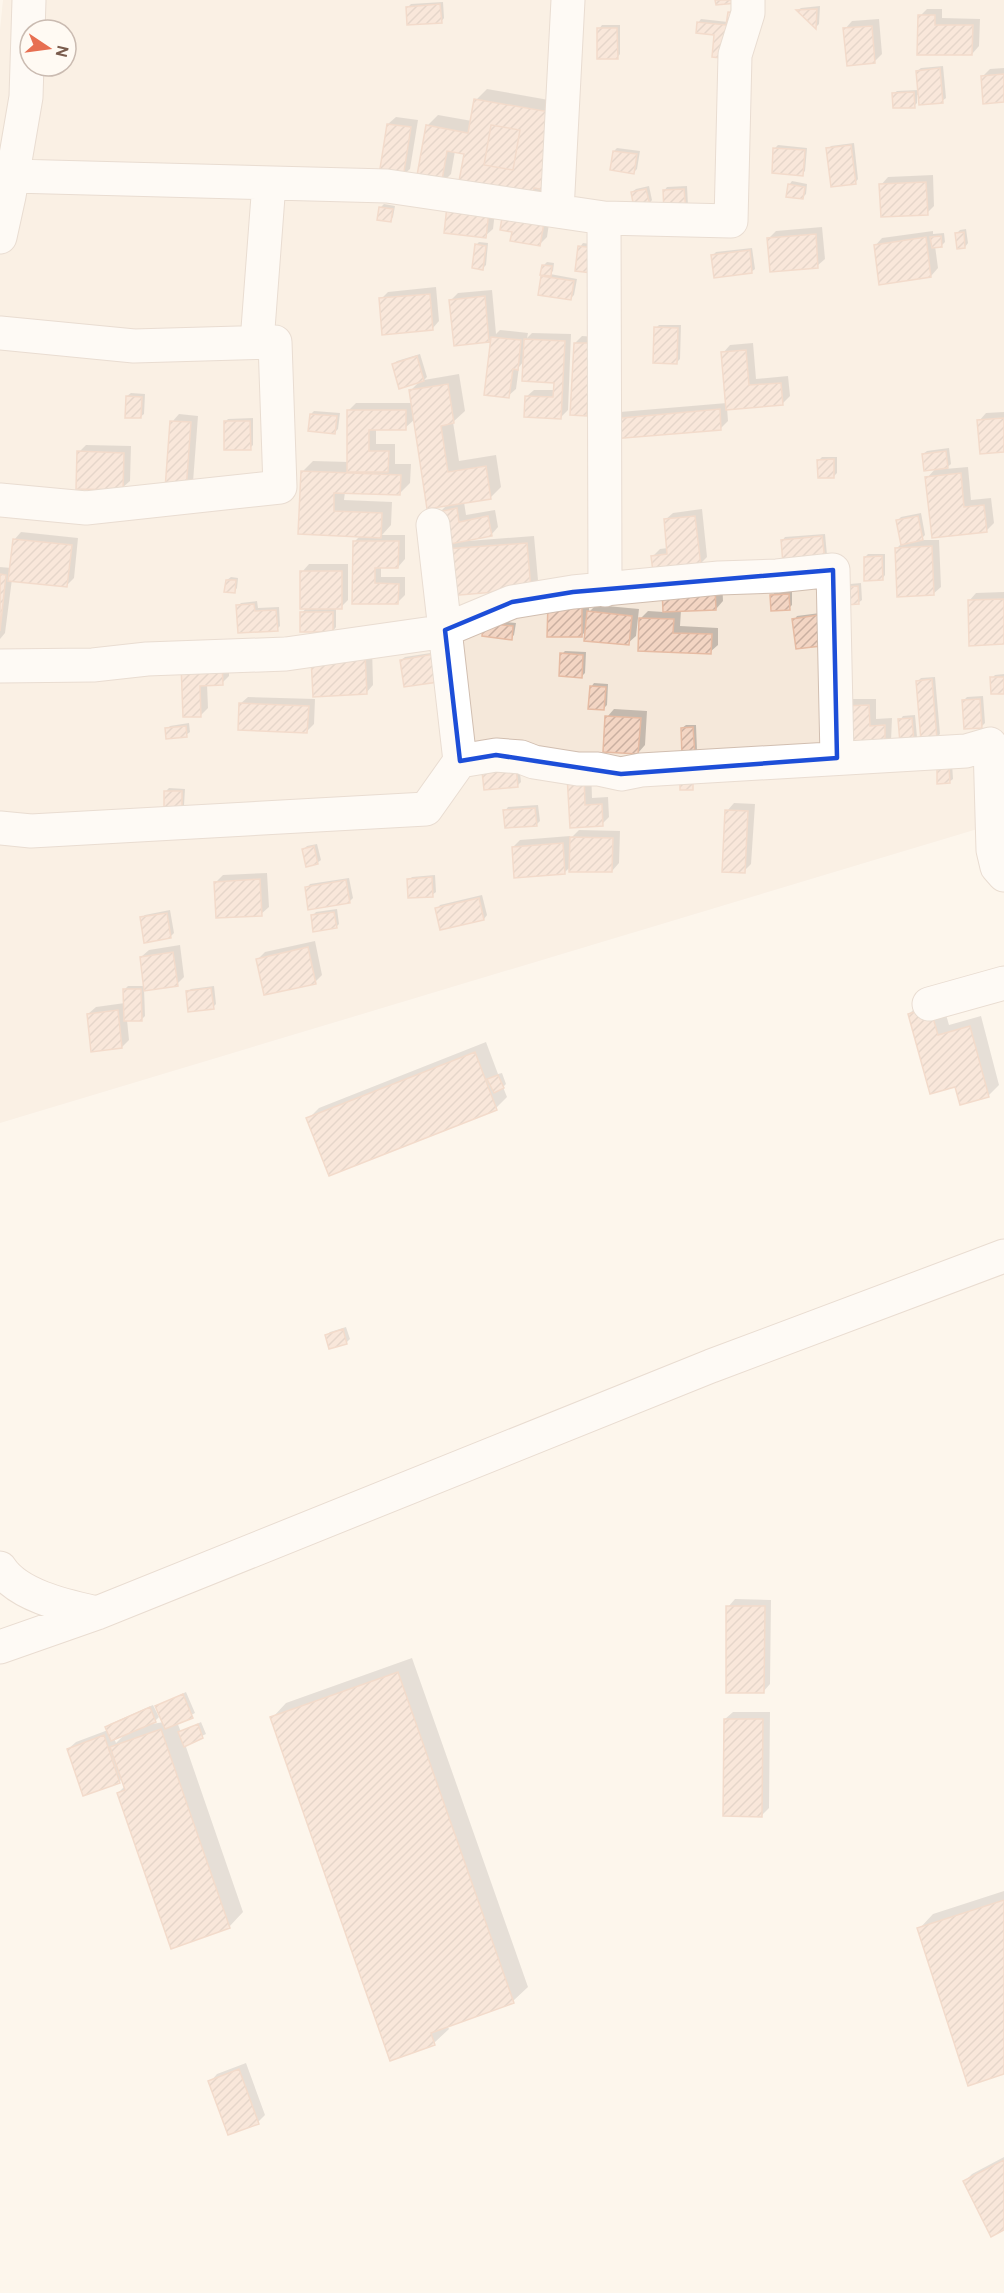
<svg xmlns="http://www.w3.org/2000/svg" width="1004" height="2293" font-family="Overpass,sans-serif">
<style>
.residential{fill:#f5e8da;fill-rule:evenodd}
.shadow{fill:#0003;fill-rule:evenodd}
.building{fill:url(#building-hatch);stroke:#e6bba3;stroke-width:1.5;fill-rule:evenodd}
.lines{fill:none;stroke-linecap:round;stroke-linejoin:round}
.minor-casing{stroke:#d1beb0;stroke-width:35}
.minor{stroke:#fff;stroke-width:33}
.marked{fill:none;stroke:#1d4ed8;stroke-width:4.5;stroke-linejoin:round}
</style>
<defs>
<pattern id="building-hatch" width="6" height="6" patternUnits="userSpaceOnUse" patternTransform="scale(1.5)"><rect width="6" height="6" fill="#f3d5c3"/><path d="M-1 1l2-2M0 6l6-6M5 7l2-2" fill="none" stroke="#cab0a1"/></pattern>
</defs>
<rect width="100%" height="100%" fill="#fdf6ec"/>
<!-- residential -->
<path class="residential" d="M3 0H1004V821L0 1123V30ZM30 30H66V66H30Z"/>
<!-- shadow -->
<path class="shadow" d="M443 2 444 18 441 22 407 8 411 4Z
M820 6 819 24 816 27 798 10 801 8Z
M732 9 739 10 735 54 732 58 714 56 716 34 697 32 698 23 701 19 728 22 729 13Z
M927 9H942V18L980 19 979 46 972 54 920 16Z
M879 19 882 54 874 62 845 29 852 21Z
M602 25H620V54L617 58 599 29Z
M943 66 946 98 942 101 917 95V103L914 106 893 94 897 91 919 90 917 71 921 68Z
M1004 68V101L982 77 990 69Z
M487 89 560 102 541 192 530 203 466 153 455 151 451 174 440 185 427 126 438 115 472 121 476 100Z
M396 117 418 120 410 169 402 176 388 124Z
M854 143 858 179 855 183 828 149 831 146Z
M778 145 807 148 805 171 802 174 775 148Z
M617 148 640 151 637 169 634 172 614 151Z
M933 175 934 206 927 213 881 185 888 177Z
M792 181 807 184 806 194 802 198 789 185Z
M649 186 652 200 649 204 632 192 636 189Z
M687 186 688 206 664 191 667 187Z
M384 204 395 206 393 217 390 221 381 207Z
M496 204 493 229 485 236 445 232Z
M551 210 547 237 540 244 513 231Z
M822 227 825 259 817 266 769 238 776 231Z
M966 229 968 243 965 247 957 233 960 230Z
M933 231V234L944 233 945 242 942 245 935 246 938 268 931 276 875 246 882 238Z
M479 242 488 243 486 265 483 268 476 245Z
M583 243 598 245 591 272 580 247Z
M752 248 755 269 751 272 713 255 716 252Z
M547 262 554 263 553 271 550 274 577 279 574 295 571 298 543 277 546 274 543 266Z
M436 287 439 321 432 329 381 299 388 292Z
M492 290 496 334 500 330 528 333 527 338 532 333 571 334 568 410 561 417 526 397 534 390H555V381L524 361 519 367 516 389 508 396 485 394 493 337 489 341 451 300 458 293Z
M659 325H681L680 359 677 362 656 328Z
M582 336 597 337 594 407 587 414 575 343Z
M753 343 756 379 788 376 790 396 783 403 727 408 728 421 720 429 612 419 620 412 727 403 723 353 730 345Z
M420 354 427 377 424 380 459 374 465 411 453 422 459 461 496 455 501 487 490 498 464 502 466 515 495 510 498 527 491 535 467 539 468 541 534 536 538 580 530 588 446 550 454 542 440 512 448 504 415 419 405 428H376V444H395V464H411L410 483 399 494 345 492 344 500 392 502 391 525 382 535H405V559L398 567 381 566V577H405V595L398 602H353L354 542 361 535 300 533 302 472 313 461 349 462V410L356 403H412L410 391 420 381 393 364 397 361Z
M131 393 145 394 144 414 140 417 127 396Z
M314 411 340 413 338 429 335 432 311 414Z
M1004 412V451L979 421 986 413Z
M179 414 198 416 193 482 186 489 172 422Z
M253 418V445L250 448 225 422 228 419Z
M86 445 131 446 130 481 122 488 79 452Z
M949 448 951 464 945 469 968 467 971 500 991 498 994 523 987 530 927 478 936 468 923 454 927 451Z
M822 457H837V473L834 476 819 460Z
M702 509 707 557 700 564 653 556 660 549 668 548 665 520 673 513Z
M921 513 925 535 920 540H939L941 587 933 594 897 548 902 543 898 520 901 517Z
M21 532 78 538 74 578 67 585 12 579 5 633 0 639V567L11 568 14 540Z
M825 534 827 555 784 562 782 541 785 537Z
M868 554H885V575L882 579 865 557Z
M309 564H348V600L341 607H336V627L333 631 302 613 307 607 302 572Z
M231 577 238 578 237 588 234 592 227 580Z
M722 580 723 601 716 609 681 610 680 626 718 628V645L710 652 641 618 648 611 664 612Z
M861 583 862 600 858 603H847L850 584Z
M775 592H792V605L789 608 772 596Z
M1004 592V643L969 601 976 593Z
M589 596V612L596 605 639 609 636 636 628 643 587 630 581 636H549Z
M257 601 258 608 279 607 280 626 277 629 238 606 241 603Z
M820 613 824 641 794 620 797 616Z
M488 620 516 623 514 635 511 638Z
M372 647 373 685 366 693 315 696Z
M565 651 586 652 585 673 582 676 562 654Z
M437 652 440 677 401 660 405 657Z
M229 656V676L222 683 207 684 208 708 201 715 183 665Z
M1004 674V692L992 678 995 675Z
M935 677 940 734 936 738 918 681 921 678Z
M594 683 608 684 607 705 604 708 591 687Z
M983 696 985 723 981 727 964 700 967 697Z
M248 697 315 699 314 724 307 731 240 704Z
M851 699H876V719L892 718 891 741 844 749Z
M614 709 647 711 645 745 638 753 607 717Z
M915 715 917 737 913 740 900 720 903 716Z
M189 723 190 732 186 735 167 729 170 726Z
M686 725H696L697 751 694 754 682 728Z
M952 763 953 779 949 782H939Z
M519 765 521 782 517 786 484 771Z
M591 767 592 798 608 797 609 817 602 824 571 826 569 775Z
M169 788 185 789 184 805 181 808 166 791Z
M734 803 755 804 751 864 744 871 727 811Z
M538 805 540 821 536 825 505 811 508 807Z
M579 830 620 831 619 863 612 871 571 866 565 872 513 847 520 840 570 836V839Z
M317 844 321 860 317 863 304 849 307 846Z
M267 873 269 907 261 914 216 882 223 875Z
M435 875 436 892 432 895 409 880 412 877Z
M349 878 353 898 349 902 307 888 310 884Z
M482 895 487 915 484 919 437 909 440 905Z
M337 909 339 924 336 927 313 915 316 912Z
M170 910 174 933 170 937 141 918 145 915Z
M315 941 322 975 315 982 258 959 265 952Z
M180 945 184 977 177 984 144 989 145 1016 141 1020H127L129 1040 122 1047 88 1014 96 1007 125 1003V989L128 986H145L141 957 149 950Z
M214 986 216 1004 213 1007 187 992 191 989Z
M941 997 949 1025 981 1016 999 1085 988 1096 956 1085 909 1014 920 1003Z
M486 1042 498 1074 502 1073 506 1084 503 1087 507 1097 496 1108 308 1119 319 1108Z
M346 1327 350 1339 346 1343 327 1335 330 1332Z
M735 1599 771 1600 770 1684 763 1692 728 1607Z
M412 1658 528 1987 513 2001 447 2025 449 2029 434 2043 272 1718 286 1703Z
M186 1692 195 1713 177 1722 181 1732 201 1722 206 1734 185 1744 243 1912 229 1927 118 1793 125 1786 123 1778 120 1781 84 1794 68 1749 76 1742 108 1730 107 1727 110 1724 153 1705 159 1717 152 1724 164 1722 157 1706ZM125 1734 116 1743 114 1738Z
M733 1712H770L769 1808 762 1815 725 1719Z
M1004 1891V2072L919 1929 933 1914Z
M246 2063 265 2115 258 2122 210 2082 217 2074Z
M1004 2157V2228L965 2181 972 2174Z"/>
<!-- building -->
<path class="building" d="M715 0H737V3L716 5Z
M440 4 442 23 407 25 406 7Z
M817 9 816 29 796 10Z
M728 12 737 13 732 59 712 57 714 35 696 33 697 22 726 25Z
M918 15H935V25H973L972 55H917Z
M872 26 875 63 847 66 843 28Z
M597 28H617L618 59H597Z
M940 68 943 103 919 105 916 71Z
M1004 74V102L983 104 981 76Z
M914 92 915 108H893L892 93Z
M474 99 550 112 544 190 534 188 531 204 457 192 464 154 447 151 441 186 416 181 426 125 468 133ZM491 125 520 130 513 170 484 165Z
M387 124 411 127 403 178 379 175Z
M491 125 520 130 513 170 484 165Z
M851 145 856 184 831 187 826 148Z
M773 148 805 150 803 176 772 173Z
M613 151 637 154 634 174 610 170Z
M926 182 928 215 881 217 879 184Z
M788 184 805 187 803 199 786 197Z
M646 189 650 205 634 208 631 192Z
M684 189 686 211 664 212 663 190Z
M447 206 489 211 486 238 444 233Z
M379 207 393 209 391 222 377 220Z
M503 211 545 217 540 246 510 241 512 232 500 230Z
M964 232 965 248 957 249 955 233Z
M816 234 818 268 770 272 767 238Z
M941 236 942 247 932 248 930 237Z
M926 237 931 277 879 285 874 245Z
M475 244 486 246 483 270 472 268Z
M578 246 596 248 592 273 575 271Z
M750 250 752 273 714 278 711 255Z
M542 265 552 266 551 276 540 275Z
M541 276 574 281 571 300 538 295Z
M430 294 433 330 382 335 379 298Z
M485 296 489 342 454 346 449 300Z
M654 327 678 328 677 364 653 363Z
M491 337 521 340 518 370 513 369 509 398 484 395Z
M524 339 565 341 561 419 524 417 525 396 553 397 554 383 522 381Z
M574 343H590L587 416 570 415Z
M746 350 749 385 781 383 783 405 726 410 721 352Z
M417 356 424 381 399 389 392 364Z
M448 384 454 423 441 426 448 472 486 466 491 499 427 509 409 390Z
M126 396 142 397 141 418H125Z
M720 409 721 430 612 439 611 419Z
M347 410H406V430H369V451H389L388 472H347Z
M310 414 337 416 335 434 308 431Z
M1004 418V452L980 454 977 420Z
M170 421 191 422 186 491 165 489Z
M224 421H250L251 450H224Z
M77 451 124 453 123 490 76 489Z
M946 451 948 468 924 471 922 454Z
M834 459V478H818L817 460Z
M301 471 401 475 400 495 334 493V511L382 513 381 538 298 534Z
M961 473 964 507 984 505 987 532 932 538 925 477Z
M457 508 459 522 488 516 492 536 445 545 438 512Z
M695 516 701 566 653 572 651 556 667 554 664 519Z
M918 516 923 540 901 545 896 520Z
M822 536 825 560 783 564 781 540Z
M13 539 72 545 67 587 8 581Z
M353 541H399L398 568H375V583L399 584 398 604H352Z
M527 543 531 589 448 596 445 549Z
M932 546 934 595 897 597 895 548Z
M882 556 883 580 864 581V557Z
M300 571H342V609H300Z
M0 574 6 575 0 631Z
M226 580H236L235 593 224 592Z
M858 586 859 604 845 605V587Z
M715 587 716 610 663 612 662 588Z
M789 594 790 610 771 611 770 595Z
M1004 599V644L969 646 968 600Z
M548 603H582V637H547Z
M254 604 255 611 276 610 278 631 238 633 236 605Z
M587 611 632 616 629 645 584 641Z
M300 612H333V632H300Z
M818 615 821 646 796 649 792 619Z
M639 618 674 619 673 633 712 634 711 654 638 651Z
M483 623 513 626 512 640 482 636Z
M560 653 583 655 582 678 559 676Z
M365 654 367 694 313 697 311 657Z
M434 654 438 682 404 687 400 660Z
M222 662 223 685 200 686 201 717H183L181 664Z
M990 677H1004V694H991Z
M932 679 937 739 921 741 916 681Z
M590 686 606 687 604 710 588 709Z
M980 699 982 728 964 729 962 700Z
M239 703 309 706 307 733 238 730Z
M869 705 870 726 885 725V750L843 751 842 706Z
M605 716 641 718 638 754 603 752Z
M912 718 914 742 900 743 898 719Z
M186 726 187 737 166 739 165 728Z
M693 727 695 756 682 757 681 728Z
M937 766H949L950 783 937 784Z
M516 767 518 787 484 790 482 771Z
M584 773 585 805 602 804 603 826 570 828 567 775Z
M693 776V790H680V777Z
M164 791H182V809H164Z
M535 808 537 826 505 828 503 810Z
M725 810 748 811 745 873 722 872Z
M570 837 613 838 612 872H569Z
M563 843 565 874 514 878 512 847Z
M314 846 318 864 306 867 302 849Z
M432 877 433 897 408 898 407 879Z
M260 879 262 916 216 918 214 882Z
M346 880 350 903 308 910 305 887Z
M479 898 484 920 440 930 435 908Z
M334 912 337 928 313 932 311 915Z
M167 913 171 938 144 943 140 917Z
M308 947 316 984 264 995 256 959Z
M173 952 178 986 144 991 140 957Z
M211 988 214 1009 188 1012 186 991Z
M123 989H141L142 1021H124Z
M930 1007 938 1035 970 1026 989 1097 960 1105 955 1087 930 1094 908 1014Z
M118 1010 122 1048 91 1052 87 1014Z
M475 1052 497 1110 329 1176 306 1118Z
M498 1075 504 1088 494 1093 487 1079Z
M343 1329 347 1344 329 1349 325 1335Z
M726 1606H765L764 1693H726Z
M398 1672 514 2003 431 2033 435 2045 390 2061 270 1717Z
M183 1694 193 1718 165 1729 155 1706Z
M150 1707 156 1722 111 1741 105 1727Z
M724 1719H763L762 1817 723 1816Z
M198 1724 203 1738 184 1747 178 1732Z
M161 1729 230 1928 171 1949 117 1793 125 1790 110 1747Z
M104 1735 120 1783 83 1796 67 1749Z
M1004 1900V2074L968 2086 917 1928Z
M239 2069 259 2124 228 2135 208 2081Z
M1004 2160V2230L991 2237 963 2181Z"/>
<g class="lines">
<defs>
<path id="minor" d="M13 176 387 186 604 218
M557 211 568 0
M0 237 9 196 26 97 29 0
M0 333 134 346 275 342 280 487 86 508 0 500
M257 342 269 183
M605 590 604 218 731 221 735 55 748 13V0
M0 666 93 665 147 659 286 654 440 632 512 602 573 592 719 578 777 576 833 570 837 758
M460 761 496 755 521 757 534 762 578 769H598L621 774 641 770 966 751 990 744 993 850 997 867 1004 875
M0 828 31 831 426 809 460 761 433 525
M929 1004 1004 983
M0 1568C18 1596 66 1606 97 1613
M0 1647 97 1613 711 1366 1004 1256"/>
</defs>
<!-- minor casing -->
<use href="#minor" class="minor-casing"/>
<!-- minor -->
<use href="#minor" class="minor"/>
</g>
<!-- marked area -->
<path d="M0 0H1004V2293H0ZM833 570 837 758 621 774 496 755 460 761 445 630 512 602 573 592Z" fill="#fdf6ec" fill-opacity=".55" fill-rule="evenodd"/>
<path class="marked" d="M833 570 837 758 621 774 496 755 460 761 445 630 512 602 573 592Z"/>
<!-- north arrow -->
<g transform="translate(48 48) rotate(103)"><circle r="28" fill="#fffaf3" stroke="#cabbb1" stroke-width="1.5"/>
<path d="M0-4.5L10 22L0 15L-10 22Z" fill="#e76f51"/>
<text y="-9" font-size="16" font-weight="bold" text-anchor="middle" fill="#7a5c4d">N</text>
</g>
</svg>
